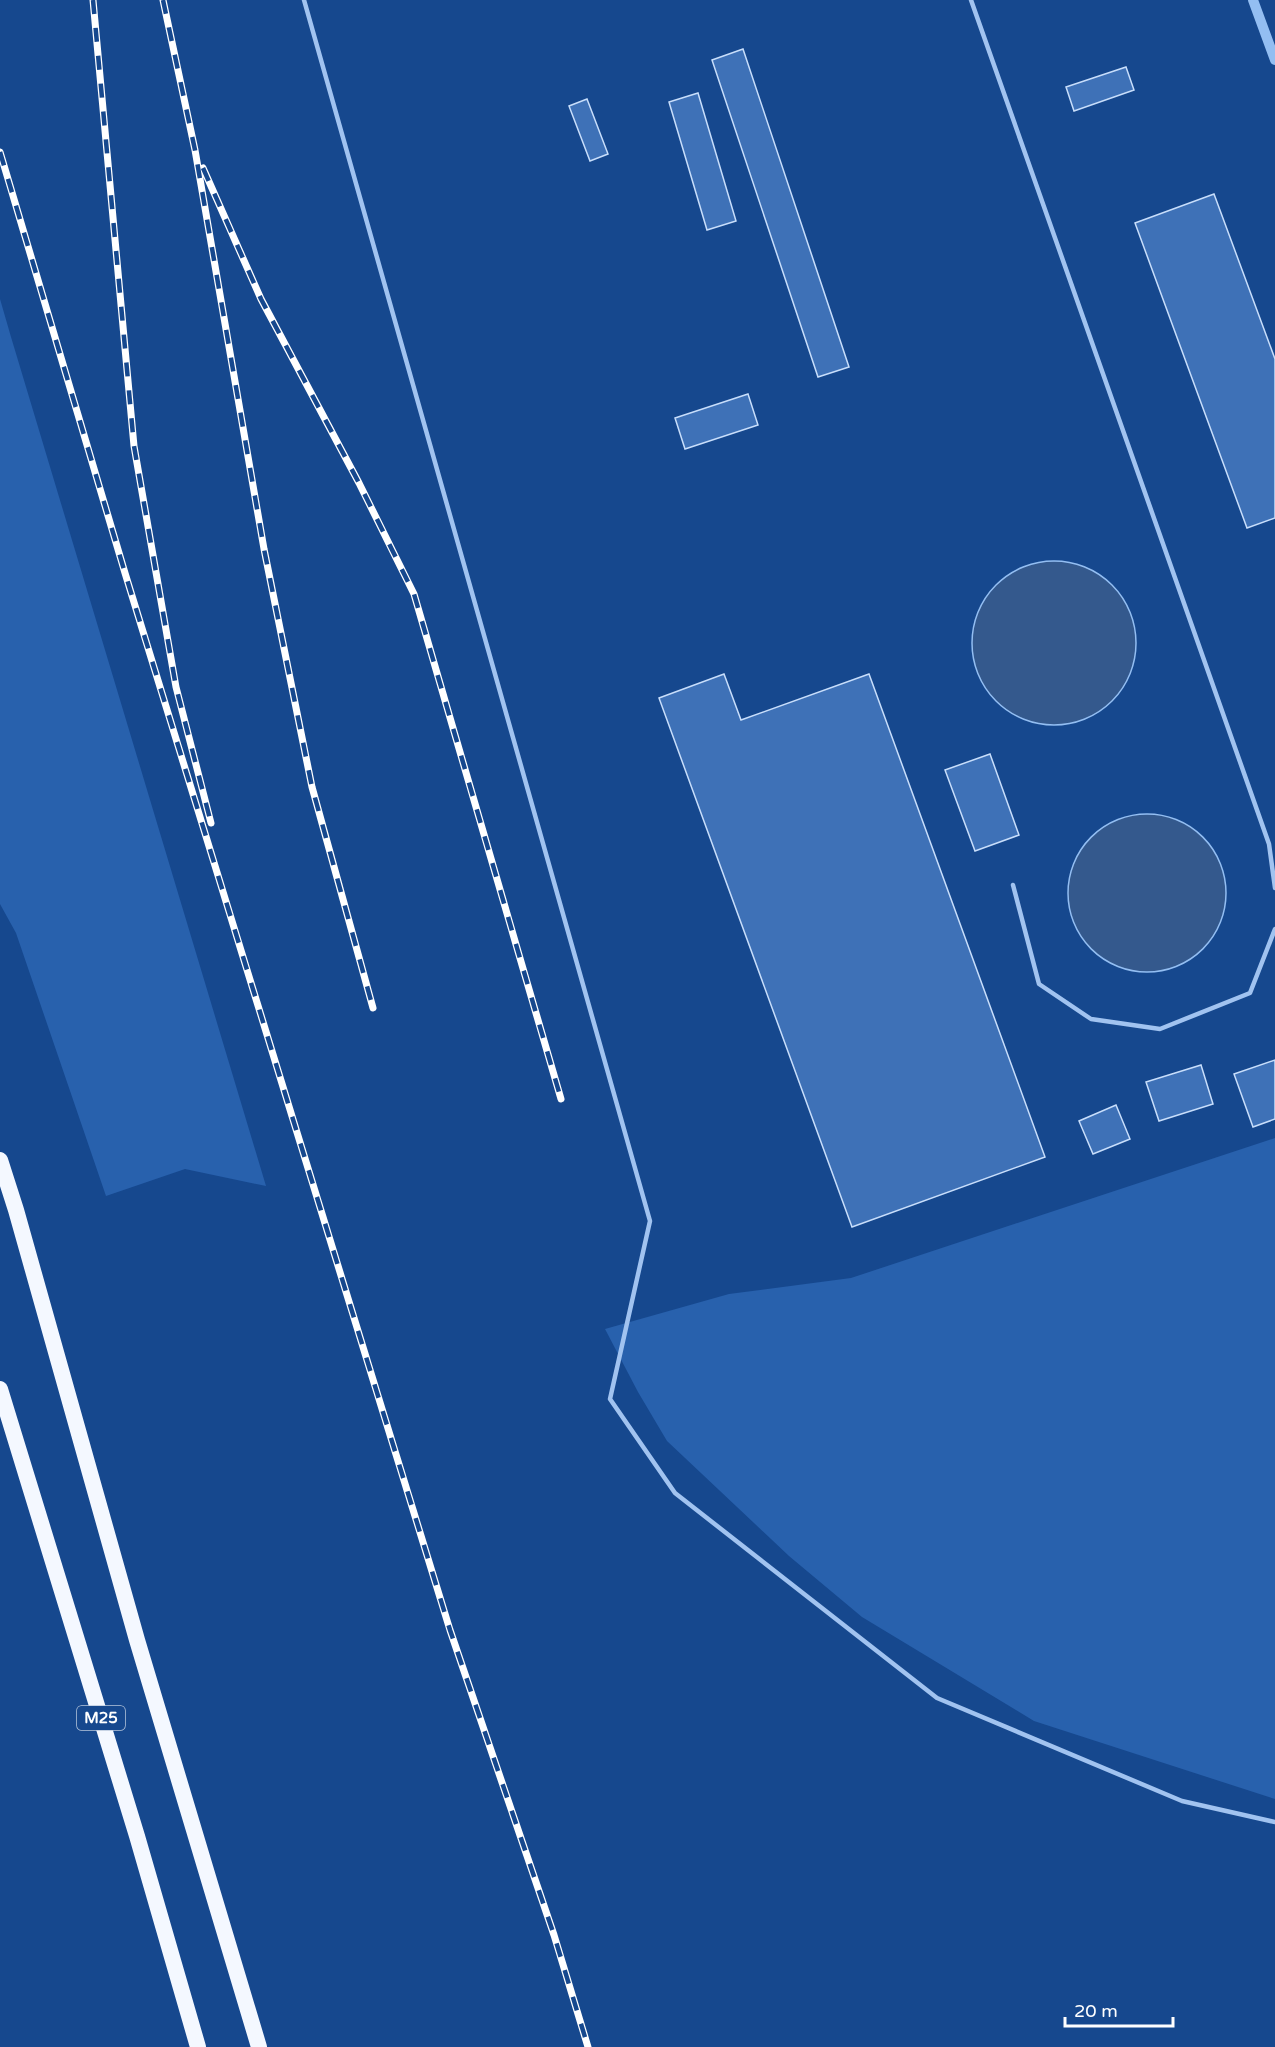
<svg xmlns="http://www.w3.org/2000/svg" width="1275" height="2047" font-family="'Varela Round',sans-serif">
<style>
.green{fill:#2861ad}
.water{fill:#34598d;stroke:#93bef2;stroke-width:1.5}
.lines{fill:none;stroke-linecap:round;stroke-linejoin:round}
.stream{stroke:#93bef2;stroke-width:10}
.building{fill:#3e71b7;stroke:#c8defb;stroke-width:1.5}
.service{stroke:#a1c3f0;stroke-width:4.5}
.trunk{stroke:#f4f8ff;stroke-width:16}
.rail-casing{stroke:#fff;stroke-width:7}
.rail{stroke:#16488e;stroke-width:4.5;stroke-dasharray:14;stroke-linecap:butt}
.labels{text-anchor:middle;stroke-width:4.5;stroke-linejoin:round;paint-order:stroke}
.shield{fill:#16488e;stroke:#b9c8dd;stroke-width:1.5}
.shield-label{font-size:15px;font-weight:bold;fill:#fff}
</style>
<rect width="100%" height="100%" fill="#16488e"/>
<!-- green -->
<path class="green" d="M0 299 11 337 266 1186 185 1169 106 1196 16 933 0 904Z
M1275 1138V1799L1034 1721 862 1617 789 1556 667 1441 638 1392 605 1329 729 1294 851 1278Z"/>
<!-- water -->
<path class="water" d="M972 643a82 82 0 1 1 164 0a82 82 0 1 1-164 0Z
M1068 893a79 79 0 1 1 158 0a79 79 0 1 1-158 0Z"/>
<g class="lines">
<!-- stream -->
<path class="stream" d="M1253 0 1275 60"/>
</g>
<!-- building -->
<path class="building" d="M743 49 849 367 818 377 712 60Z
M1126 67 1134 90 1074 111 1066 87Z
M698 93 736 221 707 230 669 102Z
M587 99 608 154 590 161 569 106Z
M1214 194 1275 359V518L1247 528 1135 223Z
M748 394 758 425 685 449 675 418Z
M724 674 741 720 869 674 1045 1157 852 1227 659 698Z
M990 754 1019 835 975 851 945 770Z
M1275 1060V1119L1253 1127 1234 1074Z
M1201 1065 1213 1104 1159 1121 1146 1082Z
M1116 1105 1130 1139 1093 1154 1079 1121Z"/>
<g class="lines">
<!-- service -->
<path class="service" d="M304 0 650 1221 610 1399 675 1493 937 1698 1182 1801 1275 1822
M971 0 1269 844 1275 888
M1013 885 1039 984 1091 1019 1160 1029 1250 993 1275 929"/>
<!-- trunk -->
<path class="trunk" d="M0 1160 16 1210 137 1640 259 2047
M0 1389 137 1836 198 2047"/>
<defs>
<path id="rail" d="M93 0 134 446 176 687 211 823
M163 0 195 150 264 549 312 787 373 1008
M0 152 125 573 450 1630 554 1935 588 2047
M203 168 261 299 359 483 414 594 561 1099"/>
</defs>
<!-- rail casing -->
<use href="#rail" class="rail-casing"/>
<!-- rail -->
<use href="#rail" class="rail"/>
</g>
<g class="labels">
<!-- shield labels -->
<rect class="shield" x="77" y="1706" width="48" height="24" rx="4.5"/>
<g class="shield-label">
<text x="101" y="1723">M25</text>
</g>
</g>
<!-- scale -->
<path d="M1065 2017v9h108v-9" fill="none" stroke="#ffffff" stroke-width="3"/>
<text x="1074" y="2017" font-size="18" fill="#ffffff" stroke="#16488e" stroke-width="4.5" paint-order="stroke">20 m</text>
</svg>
